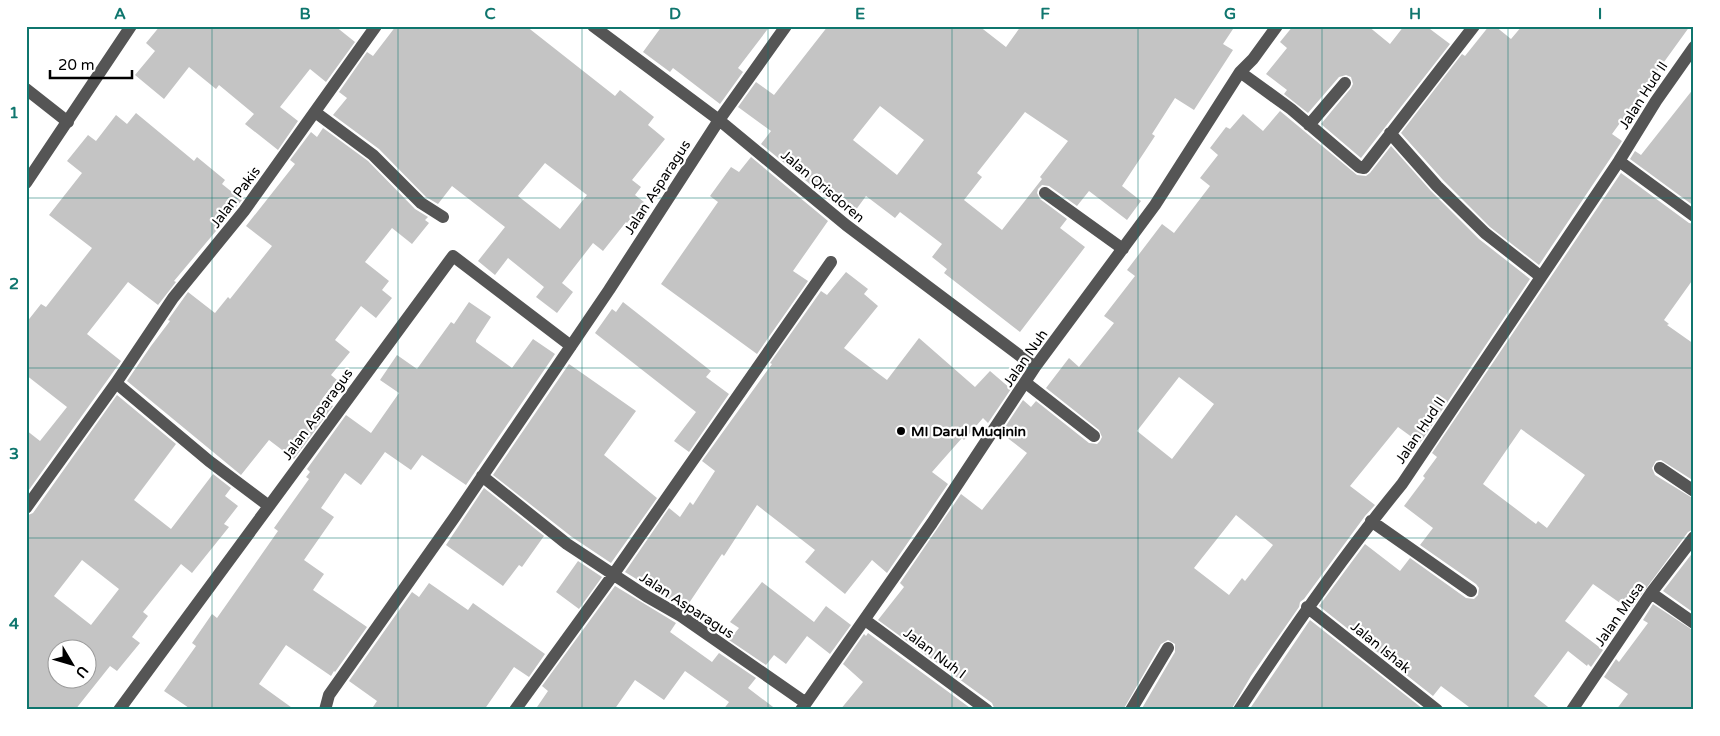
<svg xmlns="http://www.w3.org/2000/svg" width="1720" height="736" font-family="'Varela Round',sans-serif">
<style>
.building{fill:#c4c4c4;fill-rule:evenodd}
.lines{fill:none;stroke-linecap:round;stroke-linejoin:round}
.minor{stroke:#555;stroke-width:12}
.grid{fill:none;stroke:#0f766e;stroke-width:1;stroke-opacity:0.55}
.poi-dot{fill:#000;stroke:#fff;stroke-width:2}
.labels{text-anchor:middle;stroke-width:4.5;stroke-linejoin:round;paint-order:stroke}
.street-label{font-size:14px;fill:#000;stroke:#fff}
.poi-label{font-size:14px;font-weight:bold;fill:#000;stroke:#fff;text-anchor:start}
.neatline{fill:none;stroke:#0f766e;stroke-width:2}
.grid-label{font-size:16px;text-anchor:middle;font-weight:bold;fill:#0f766e}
</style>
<rect width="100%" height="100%" fill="#fff"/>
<!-- building -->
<path class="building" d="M160 26H335L355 42 326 82 310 69 280 107 298 121 278 150 245 124 254 114 219 85 216 89 189 67 164 99 135 75 155 51 146 43Z
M396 26H526L615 96 620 90 654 117 648 125 665 139 632 180 641 187 635 195 644 202 627 223 626 222 603 251 593 243 562 283 573 292 557 313 536 297 544 287 508 258 495 275 478 261 505 227 452 186 438 204 426 197 379 149 333 115 347 98 339 92 367 52 373 56ZM545 163 587 195 560 229 518 196Z
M662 26H770L738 68 743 72 720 104 673 68 670 72 643 52Z
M828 26H979L1006 47 1021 26H1235L1223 44 1233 50 1194 110 1175 98 1152 134 1155 136 1122 186 1141 201 1127 220 1089 191 1077 206 1049 186 1042 185 1038 189 1037 193 1040 199 1067 219 1060 228 1085 247 1020 332 944 273 947 269 932 257 942 244 900 212 895 218 866 196 855 211 842 201 838 207 761 144 771 131 738 107 756 82 774 95ZM880 106 924 140 897 175 853 140ZM1025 112 1068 141 1040 177 1042 179 1002 230 964 200 982 177 977 173Z
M1293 26H1368L1390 44 1404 26H1426L1450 44 1361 158 1321 124 1351 88 1353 84 1351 77 1346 75 1339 77 1308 113 1284 94 1287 90 1266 74 1287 48 1280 42Z
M1489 26H1495L1511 39 1522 26H1690L1612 134 1622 141 1539 265 1490 227 1443 180 1401 133 1462 54 1465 56Z
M1694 88V206L1630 159 1635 151 1641 155Z
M1280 111 1357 175 1366 176 1370 173 1391 146 1431 191 1479 239 1530 279 1420 443 1398 427 1350 486 1375 505 1365 516 1304 599 1300 602 1299 607 1251 676 1231 710H1141L1175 652V644L1168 640 1161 644 1123 710H995L992 703 878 620 904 587 900 583 961 494 982 510 1027 453 1001 433 1023 400 1031 407 1036 401 1089 443 1097 444 1100 441 1102 437 1099 430 1046 388 1069 358 1079 367 1114 323 1104 316 1135 276 1127 270 1162 224 1174 233 1210 186 1200 178 1218 155 1210 148 1226 127 1230 129 1243 114 1263 131ZM1179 377 1214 404 1172 459 1137 431ZM1236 515 1273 545 1245 581 1242 578 1229 595 1194 568Z
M136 113 194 161 197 157 225 180 222 184 242 200 174 281 176 282 158 305 128 282 87 334 121 361 26 494V430L40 441 67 407 26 375V323L41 304 46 307 92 248 49 215 82 173 67 161 88 135 96 141 116 115 127 124Z
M323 128 368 161 415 209 428 217 425 220 429 223 412 244 392 228 365 262 389 281 382 290 392 298 376 318 361 306 335 340 350 352 331 375 337 380 322 399 333 406 294 459 269 440 241 475 127 381 151 346 170 321 168 320 188 292 215 313 228 297 230 299 272 246 246 226 295 164 290 160 311 132 317 137Z
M751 157 828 221 793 271 808 281 757 354 661 284 718 202 710 196 731 167 739 172Z
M1621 173 1689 223 1694 224V278L1664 320 1669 324 1667 325 1694 344V481L1661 460 1656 461 1652 468 1655 475 1694 499V529L1688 532 1630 610 1593 584 1565 621 1603 650 1591 667 1588 664 1587 666 1568 651 1534 696 1552 710H1473L1441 686 1433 696 1319 606 1365 544 1400 571 1410 558 1466 598 1474 599 1478 595 1479 588 1476 584 1420 545 1433 528 1404 506 1425 478 1423 476 1437 457 1432 453ZM1521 429 1585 475 1547 528 1538 521 1536 524 1483 484Z
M846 272 868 289 864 294 878 306 844 348 887 380 919 338 975 387 990 371 1011 389 988 423 983 418 964 440 962 438 932 472 948 484 887 573 872 560 845 594 805 562 815 550 757 505 724 556 722 554 685 609 625 572 669 508 680 517 690 502 693 505 715 471 702 461 772 364 770 363 821 291 827 295Z
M469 302 491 317 476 340V342L512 368 533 339 555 354 466 485 422 455 411 470 385 452 361 485 345 473 321 508 334 517 304 560 324 574 313 590 367 627 335 672 334 671 331 676 286 645 259 684 295 710H192L164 691 196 646 192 643 212 614 217 618 278 531 274 528 309 479 306 477 310 472 307 469 346 415 371 433 399 393 380 380 397 355 417 369 451 322 454 324Z
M623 302 711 371 706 377 729 394 689 452 674 441 696 412 595 333 612 309 616 312Z
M569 364 636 411 604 455 657 498 611 563 572 537 493 475Z
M117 395 176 444 134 500 171 529 213 474 231 488 225 496 238 506 224 524 229 527 192 573 181 564 143 612 148 616 132 637 140 643 117 671 110 666 75 710H26V516L33 513ZM82 560 119 589 91 625 54 596ZM58 648H88V678H58Z
M484 488 544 536 522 567 519 565 503 586 446 545Z
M1694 551V613L1663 591Z
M578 561 602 577 579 609 556 592Z
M762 582 814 622 826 606 851 625 830 654 807 636 786 664 774 655 766 665 729 640 739 628 730 622Z
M429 583 468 610 473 603 545 654 529 677 514 667 484 710H371L377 701 349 681 412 592 419 597Z
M615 586 676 623 670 632 712 662 719 653 756 678 748 688 777 710H723L729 702 685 671 664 700 635 680 614 710H535L548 691 542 686Z
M1653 604 1694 631V710H1616L1628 694 1604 677 1616 659 1619 662 1648 623 1643 620Z
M1310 620 1423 709 1422 710H1249Z
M868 633 973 710H840L863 682 843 664 864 634 866 636Z"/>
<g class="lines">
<!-- minor -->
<path class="minor" d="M593 26 719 120 846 225 1035 367
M1240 72 1291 109 1359 167 1364 168 1474 26
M26 89 68 122
M315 112 373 155 421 203 443 217
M1309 125 1345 83
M1390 133 1437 186 1485 233 1540 276
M1619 161 1694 216
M26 183 131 26
M1045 193 1123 249
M116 383 209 461 269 506
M1026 383 1094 436
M1660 468 1694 491
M482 476 567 544 646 596 681 616 806 703
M26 508 116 383 173 298 244 211 376 26
M1371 521 1471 591
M1651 593 1694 623
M1307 607 1437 710
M865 620 987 710
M119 710 453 256 571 346
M325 710 329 695 454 518 609 290 719 120 786 26
M515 710 613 575 831 262
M801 710 932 523 1035 367 1155 205 1240 72 1253 59 1277 26
M1131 710 1168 648
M1239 710C1290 632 1343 556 1402 484L1619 161 1656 101 1694 47
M1572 710 1651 593 1694 537"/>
</g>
<!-- grid -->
<path class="grid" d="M212 26V710M398 26V710M582 26V710M768 26V710M952 26V710M1138 26V710M1322 26V710M1508 26V710M26 198H1694M26 368H1694M26 538H1694"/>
<!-- markers -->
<circle class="poi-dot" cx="901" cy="431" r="5"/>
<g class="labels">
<!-- street labels -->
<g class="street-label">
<text transform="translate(1643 95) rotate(-57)" y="5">Jalan Hud II</text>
<text transform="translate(823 186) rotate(40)" y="5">Jalan Qrisdoren</text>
<text transform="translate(657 187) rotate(-57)" y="5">Jalan Asparagus</text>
<text transform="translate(235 197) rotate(-53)" y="5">Jalan Pakis</text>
<text transform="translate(1025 358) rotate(-55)" y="5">Jalan Nuh</text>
<text transform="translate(317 414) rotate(-54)" y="5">Jalan Asparagus</text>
<text transform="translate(1420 430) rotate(-56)" y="5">Jalan Hud II</text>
<text transform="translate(687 605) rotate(33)" y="5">Jalan Asparagus</text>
<text transform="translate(1619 614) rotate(-55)" y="5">Jalan Musa</text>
<text transform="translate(1381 647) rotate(39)" y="5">Jalan Ishak</text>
<text transform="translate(935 653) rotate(37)" y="5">Jalan Nuh I</text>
</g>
<!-- poi labels -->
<g class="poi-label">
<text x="911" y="436">MI Darul Muqinin</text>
</g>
</g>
<!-- border -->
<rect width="1720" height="736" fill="none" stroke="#ffffff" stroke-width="55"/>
<!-- north arrow -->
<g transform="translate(72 664) rotate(128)"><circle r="24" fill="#ffffff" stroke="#999999"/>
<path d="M0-4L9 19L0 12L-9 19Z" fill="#000000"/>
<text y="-8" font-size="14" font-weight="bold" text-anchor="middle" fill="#000000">U</text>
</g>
<!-- scale -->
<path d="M50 70v8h82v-8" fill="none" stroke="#000000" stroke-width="2.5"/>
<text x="58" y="70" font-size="15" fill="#000000" stroke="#ffffff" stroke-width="4" paint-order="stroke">20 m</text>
<rect x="28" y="28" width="1664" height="680" class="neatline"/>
<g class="grid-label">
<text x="120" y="19">A</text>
<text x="305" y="19">B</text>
<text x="490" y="19">C</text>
<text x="675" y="19">D</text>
<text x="860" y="19">E</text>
<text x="1045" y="19">F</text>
<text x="1230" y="19">G</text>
<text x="1415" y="19">H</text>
<text x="1600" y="19">I</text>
<text x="14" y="118">1</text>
<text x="14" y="289">2</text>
<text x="14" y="459">3</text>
<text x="14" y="629">4</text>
</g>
</svg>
